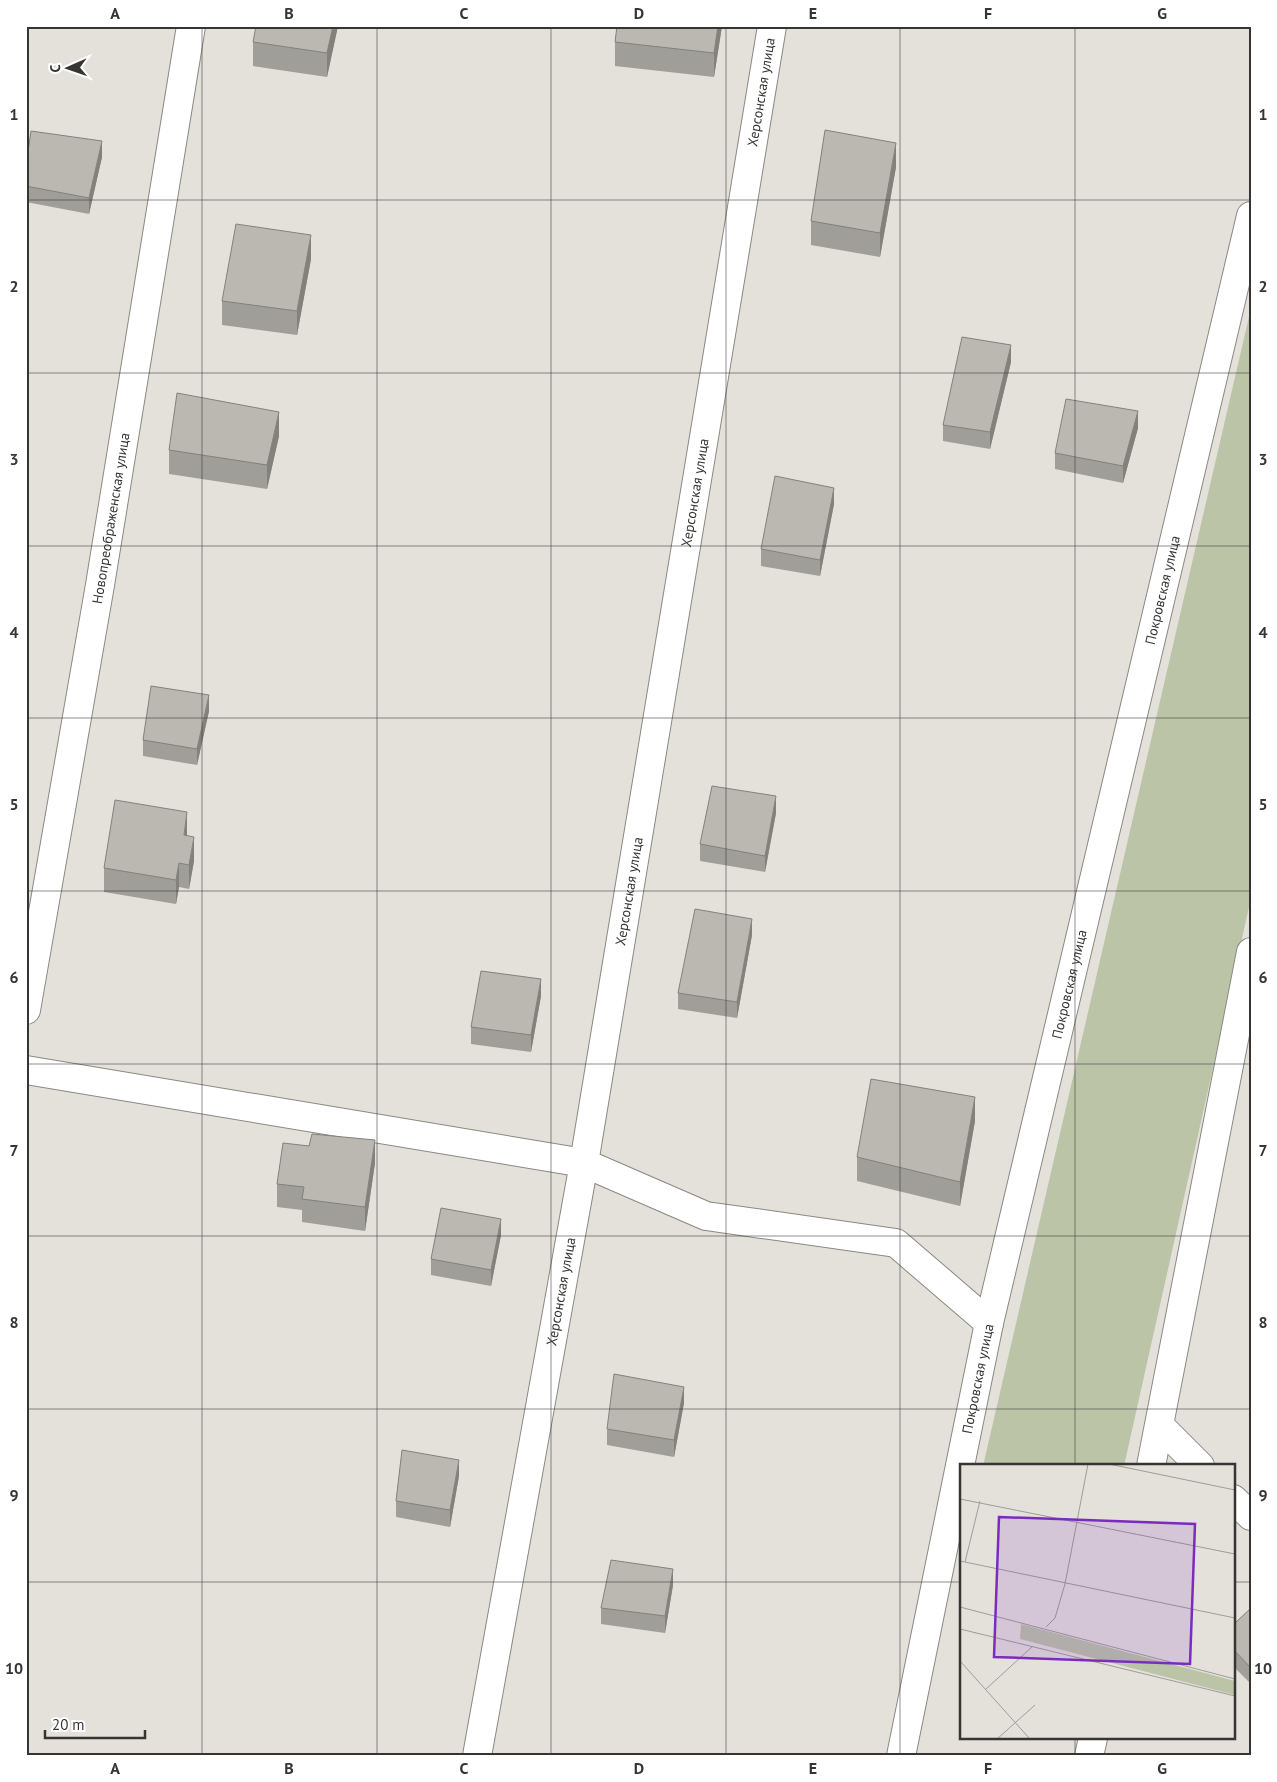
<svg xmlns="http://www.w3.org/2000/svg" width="1277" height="1782" font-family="'PT Sans',sans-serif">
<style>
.green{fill:#bbc4a7}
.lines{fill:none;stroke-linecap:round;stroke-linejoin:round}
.minor-casing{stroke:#8a8882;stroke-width:30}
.minor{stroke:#fff;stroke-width:28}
.wall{fill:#a09e98}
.shaded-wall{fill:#82817c}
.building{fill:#bab8b1;stroke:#82817c}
.grid{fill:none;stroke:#363533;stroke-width:1;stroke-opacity:0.55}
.labels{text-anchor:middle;stroke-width:5;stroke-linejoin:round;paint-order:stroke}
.street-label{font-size:14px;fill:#363533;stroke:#fff}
.inset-road{fill:none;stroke:#9e9c98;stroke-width:1}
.view{fill:#7b2cbf;fill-opacity:0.15;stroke:#7b2cbf;stroke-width:2.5}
.inset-edge{fill:none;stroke:#363533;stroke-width:2.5}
.neatline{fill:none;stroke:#363533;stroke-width:2}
.grid-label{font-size:16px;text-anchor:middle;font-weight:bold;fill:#363533}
</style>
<rect width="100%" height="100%" fill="#e4e1db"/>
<!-- green -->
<path class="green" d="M1251 308V898L1124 1466H983Z"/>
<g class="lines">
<defs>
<g id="minor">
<path id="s1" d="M26 1010 100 585 191 26"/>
<path d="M26 1070 584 1163 706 1216 896 1243 989 1323"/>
<path d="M1160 1426 1200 1466"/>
<path d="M1151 1466 1251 952"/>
<path d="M1233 1499 1251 1516"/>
<path id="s2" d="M477 1756 584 1163 772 26"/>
<path id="s3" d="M901 1756 989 1323 1251 216"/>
<path d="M1089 1756 1093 1738"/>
</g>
</defs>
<!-- minor casing -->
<use href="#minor" class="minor-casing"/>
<!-- minor -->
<use href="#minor" class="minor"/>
</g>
<!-- wall -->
<path class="wall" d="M338 26 327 77 253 66V42Z
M617 26H722L714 77 615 66V42Z
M102 157 89 214 26 202V165Z
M896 167 880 257 811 245V221Z
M311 259 297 335 222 325V301Z
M1011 362 990 449 943 441V425Z
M1138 428 1123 483 1055 469V453Z
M279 436 267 489 169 474V450Z
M834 504 820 576 761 566V549Z
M209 711 197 765 143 756V740Z
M776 813 765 872 700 861V844Z
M187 836 194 861 189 889 179 887 176 904 104 892V868Z
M752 935 737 1018 678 1009V993Z
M541 996 531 1052 471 1044V1027Z
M975 1121 960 1206 857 1181V1157Z
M375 1163 365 1231 302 1222V1210L277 1207V1184Z
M501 1235 491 1286 431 1275V1259Z
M684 1403 674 1457 607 1445V1429Z
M459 1476 450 1527 396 1517V1501Z
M673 1585 665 1633 601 1624V1608Z
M1251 1608V1684L1233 1666V1625Z"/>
<!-- shaded-wall -->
<path class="shaded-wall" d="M333 26H338L327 77V53Z
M718 26H722L714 77V53Z
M102 141V157L89 214V198Z
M896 143V167L880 257V233Z
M311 235V259L297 335V311Z
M1011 345V362L990 449V432Z
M1138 411V428L1123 483V466Z
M279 412V436L267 489V465Z
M834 488V504L820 576V560Z
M209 695V711L197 765V749Z
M776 796V813L765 872V856Z
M187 812V836L184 835Z
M194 837V861L189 889V865Z
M179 863V887L176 904V880Z
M752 919V935L737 1018V1002Z
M541 979V996L531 1052V1035Z
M975 1097V1121L960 1206V1182Z
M375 1140V1163L365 1231V1207Z
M501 1219V1235L491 1286V1270Z
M684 1387V1403L674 1457V1440Z
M459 1460V1476L450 1527V1510Z
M673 1569V1585L665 1633V1616Z
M28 1577V1601L26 1612V1589Z"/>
<!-- building -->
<path class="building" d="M256 26H333L327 53 253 42Z
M617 26H718L714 53 615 42Z
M825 130 896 143 880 233 811 221Z
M31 131 102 141 89 198 26 186V165Z
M236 224 311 235 297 311 222 301Z
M962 337 1011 345 990 432 943 425Z
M177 393 279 412 267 465 169 450Z
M1066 399 1138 411 1123 466 1055 453Z
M775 476 834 488 820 560 761 549Z
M151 686 209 695 197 749 143 740Z
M712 786 776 796 765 856 700 844Z
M115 800 187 812 184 835 194 837 189 865 179 863 176 880 104 868Z
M695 909 752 919 737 1002 678 993Z
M481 971 541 979 531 1035 471 1027Z
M871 1079 975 1097 960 1182 857 1157Z
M312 1134 375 1140 365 1207 302 1199 304 1187 277 1184 283 1143 309 1146Z
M441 1208 501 1219 491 1270 431 1259Z
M614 1374 684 1387 674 1440 607 1429Z
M402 1450 459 1460 450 1510 396 1501Z
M611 1560 673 1569 665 1616 601 1608Z
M26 1577H28L26 1589Z
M1251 1608V1668L1233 1649V1625Z"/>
<!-- grid -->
<path class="grid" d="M202 26V1756M377 26V1756M551 26V1756M726 26V1756M900 26V1756M1075 26V1466M26 200H1251M26 373H1251M26 546H1251M26 718H1251M26 891H1251M26 1064H1251M26 1236H1251M26 1409H1251M26 1582H961M1233 1582H1251M1075 1738V1756"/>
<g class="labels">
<!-- street labels -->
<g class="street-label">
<text dy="5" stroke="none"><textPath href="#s2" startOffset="1688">Херсонская улица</textPath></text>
<text dy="5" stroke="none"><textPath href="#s2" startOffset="1282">Херсонская улица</textPath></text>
<text dy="5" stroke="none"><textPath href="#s1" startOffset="499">Новопреображенская улица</textPath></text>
<text dy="5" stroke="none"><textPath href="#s3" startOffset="1195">Покровская улица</textPath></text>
<text dy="5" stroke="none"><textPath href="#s2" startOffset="878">Херсонская улица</textPath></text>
<text dy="5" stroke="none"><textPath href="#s3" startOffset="790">Покровская улица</textPath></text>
<text dy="5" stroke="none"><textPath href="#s2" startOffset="472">Херсонская улица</textPath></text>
<text dy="5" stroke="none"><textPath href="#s3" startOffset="385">Покровская улица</textPath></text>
</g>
</g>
<!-- overview -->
<g transform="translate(960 1464)">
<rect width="275" height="275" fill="#e4e1db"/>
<path d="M61 160 275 217V231L60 175Z" fill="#bbc4a7"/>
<path class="inset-road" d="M149 0 275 26M0 35 275 90M0 97 275 154M5 98 20 37M0 143 275 215M86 163 95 154 105 120 128 0M0 165 275 232M0 197 70 275M26 225 73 182M37 275 75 241"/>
<path class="view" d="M39 53 235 60 230 200 34 193Z"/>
<rect width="275" height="275" class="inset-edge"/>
</g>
<!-- border -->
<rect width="1277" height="1782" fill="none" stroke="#ffffff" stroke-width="55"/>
<!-- north arrow -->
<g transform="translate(68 68) rotate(268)" stroke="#ffffff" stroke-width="4" paint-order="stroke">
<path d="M0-4L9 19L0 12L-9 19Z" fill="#363533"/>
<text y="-8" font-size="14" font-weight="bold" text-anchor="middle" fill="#363533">С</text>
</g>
<!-- scale -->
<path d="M45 1730v8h100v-8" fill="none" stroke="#363533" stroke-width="2.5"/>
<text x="52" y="1730" font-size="15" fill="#363533" stroke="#ffffff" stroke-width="4" paint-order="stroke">20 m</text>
<rect x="28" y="28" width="1222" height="1726" class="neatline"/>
<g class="grid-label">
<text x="115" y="19">A</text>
<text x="289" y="19">B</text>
<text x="464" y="19">C</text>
<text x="639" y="19">D</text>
<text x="813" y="19">E</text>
<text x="988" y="19">F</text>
<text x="1162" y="19">G</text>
<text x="14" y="120">1</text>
<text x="1263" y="120">1</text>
<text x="14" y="292">2</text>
<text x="1263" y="292">2</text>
<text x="14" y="465">3</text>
<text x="1263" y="465">3</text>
<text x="14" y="638">4</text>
<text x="1263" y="638">4</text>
<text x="14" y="810">5</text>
<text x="1263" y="810">5</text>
<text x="14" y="983">6</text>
<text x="1263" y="983">6</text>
<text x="14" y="1156">7</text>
<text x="1263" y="1156">7</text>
<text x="14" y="1328">8</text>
<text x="1263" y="1328">8</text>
<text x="14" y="1501">9</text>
<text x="1263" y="1501">9</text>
<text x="14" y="1674">10</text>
<text x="1263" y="1674">10</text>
<text x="115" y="1774">A</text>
<text x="289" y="1774">B</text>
<text x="464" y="1774">C</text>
<text x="639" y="1774">D</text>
<text x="813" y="1774">E</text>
<text x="988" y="1774">F</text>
<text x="1162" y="1774">G</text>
</g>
</svg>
